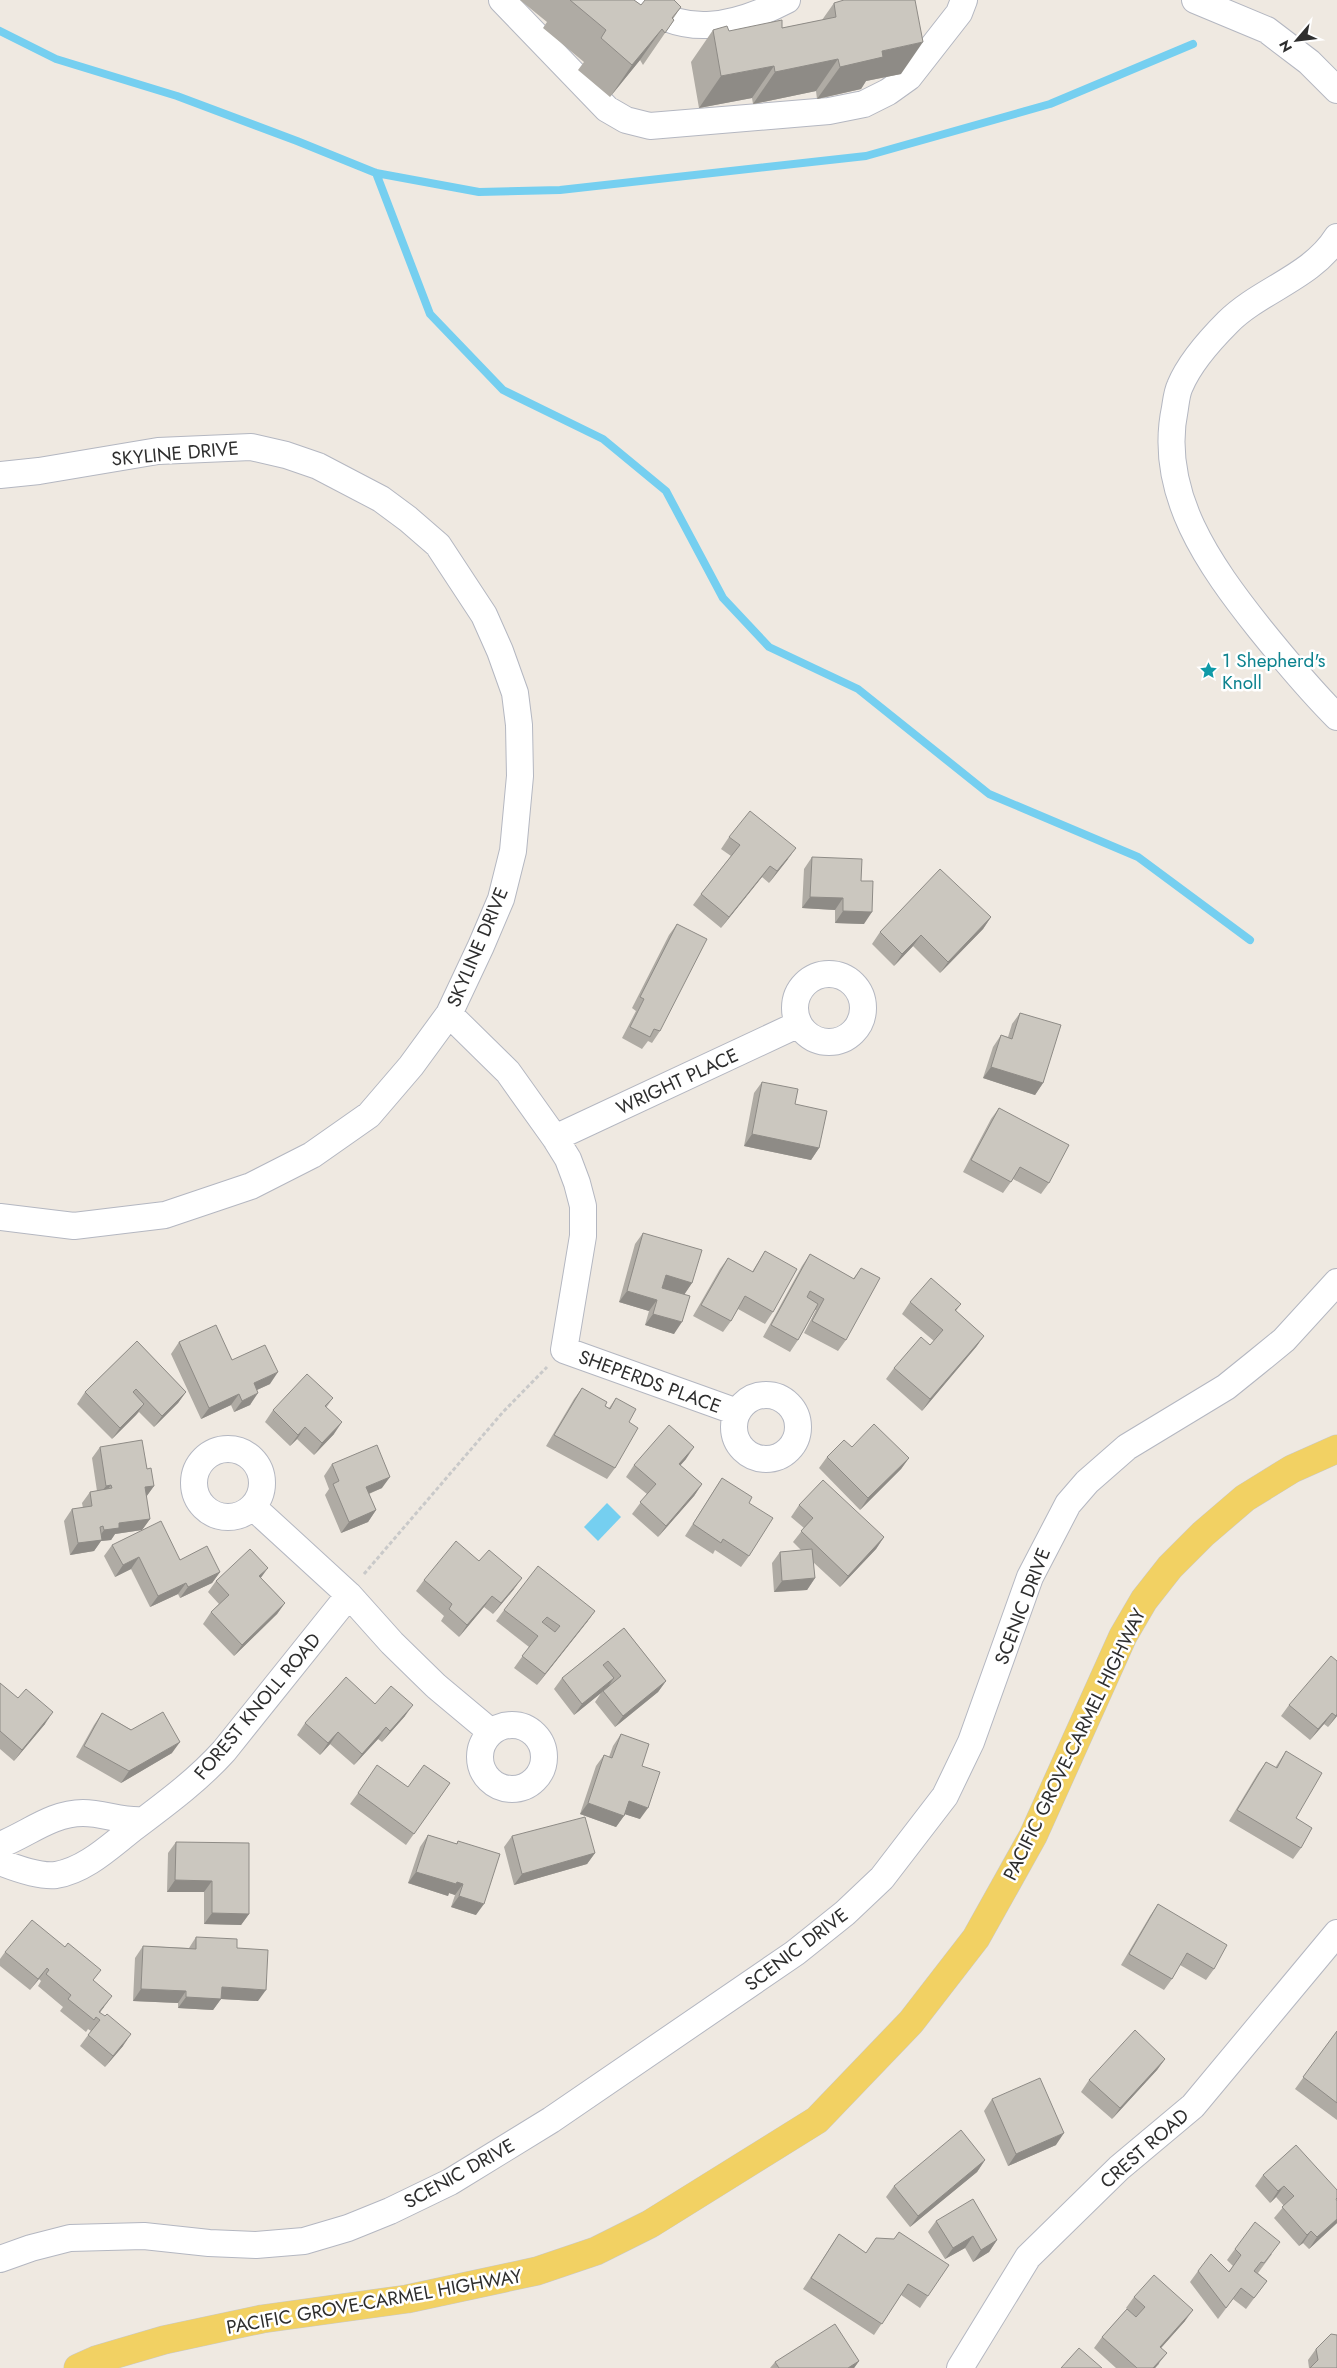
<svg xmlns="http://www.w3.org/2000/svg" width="1337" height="2368" font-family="Jost,sans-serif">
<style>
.water{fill:#75cff0}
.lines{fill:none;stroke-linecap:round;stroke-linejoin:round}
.stream{stroke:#75cff0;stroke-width:8}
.minor-casing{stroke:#b4b7c1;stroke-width:28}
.major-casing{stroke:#c9c9c9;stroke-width:29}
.path{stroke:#c9c9c9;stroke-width:3;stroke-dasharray:4 2.5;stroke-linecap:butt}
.minor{stroke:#fff;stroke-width:26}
.major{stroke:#f2d163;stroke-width:28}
.wall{fill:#afaba4}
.shaded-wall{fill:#8e8b86}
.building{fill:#cbc7bf;stroke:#8e8b86;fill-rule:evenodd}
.labels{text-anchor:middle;stroke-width:5;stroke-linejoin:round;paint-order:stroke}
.street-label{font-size:19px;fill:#2e2e2e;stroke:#fff}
.culture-label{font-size:19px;fill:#0d838f;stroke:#fff;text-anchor:start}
</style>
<rect width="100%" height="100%" fill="#efe9e1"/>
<!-- water -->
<path class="water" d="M607 1503 621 1517 598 1541 584 1527Z"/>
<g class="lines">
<!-- stream -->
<path class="stream" d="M0 31 56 59 177 96 297 141 376 173 479 192 560 190 866 156 1050 104 1193 44
M376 173 430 314 503 390 603 439 666 491 723 598 769 647 858 689 989 794 1138 857 1250 940"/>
<defs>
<path id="minor" d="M502 0 607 109 626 120 650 126 829 111 864 104 888 92 909 77 959 13 964 0
M637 0C684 40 737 26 787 0
M1195 0 1267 30 1309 62 1337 90
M1337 237C1312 277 1260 290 1228 322 1210 340 1190 362 1180 386 1177 392 1176 401 1175 408 1157 493 1210 566 1260 629 1285 660 1309 689 1337 717
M0 475 39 471 158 451 251 447 286 455 318 466 381 499 408 519 438 545 484 615 500 651 515 693 519 725 520 776 513 851 501 899 481 946 449 1014 411 1066 369 1115 312 1155 251 1186 165 1215 74 1226 0 1217
M795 1008a34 34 0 1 1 68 0a34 34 0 1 1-68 0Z
M449 1014 508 1072 555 1138 568 1159 577 1183 583 1206V1236L564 1350 737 1412
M555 1138 799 1024
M734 1427a32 32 0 1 1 64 0a32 32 0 1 1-64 0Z
M194 1483a34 34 0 1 1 68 0a34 34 0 1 1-68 0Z
M253 1507 349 1595 392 1643 436 1686 491 1732
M480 1757a32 32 0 1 1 64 0a32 32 0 1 1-64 0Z
M0 1845C28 1834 52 1813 83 1813 104 1813 123 1822 144 1820
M0 1862C15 1868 39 1877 56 1875 85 1870 108 1848 131 1830 164 1805 196 1782 224 1751L349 1595
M0 2259 31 2248 70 2238 144 2236 209 2243 256 2245 304 2241 348 2228 390 2211 450 2182 551 2120 795 1953 845 1913 882 1878 945 1796 971 1742 1030 1577 1068 1504 1087 1482 1127 1447 1226 1387 1257 1362 1284 1340 1337 1282
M960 2368 1028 2257 1119 2168 1193 2106 1337 1933"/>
<path id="major" d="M78 2368 96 2360 164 2340 262 2319 407 2299 537 2271 596 2251 650 2224 817 2120 911 2022 976 1938 1033 1836 1123 1636 1144 1600 1170 1567 1203 1534 1245 1498 1292 1469 1337 1449"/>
</defs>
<!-- minor casing -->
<use href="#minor" class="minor-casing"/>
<!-- major casing -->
<use href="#major" class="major-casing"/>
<!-- path -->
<path class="path" d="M364 1574 503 1412 547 1367"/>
<!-- minor -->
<use href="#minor" class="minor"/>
<!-- major -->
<use href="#major" class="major"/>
</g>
<!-- wall -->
<path class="wall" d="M520 0H634L641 5 681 7 673 19 674 20 643 65 640 60 610 97 578 70 584 62 543 28 547 22Z
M834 3 901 74 866 81 861 89 817 99 816 91 753 104 752 98 699 108 691 62 713 30 729 31 782 28 822 20Z
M729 837 788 859 769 883 762 877 721 928 693 905 701 894 731 856 721 849Z
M812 857 861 881 864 924 835 923V910L802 908 804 869Z
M991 917 983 929 940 973 913 946 894 966 872 944 880 932Z
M677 924 660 1031 652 1043 648 1041 642 1049 622 1038 636 1011 632 1008 669 935Z
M1020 1013 1043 1083 1035 1095 983 1078 993 1047 1001 1035 1008 1037 1012 1024Z
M762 1082 795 1104 819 1148 811 1160 744 1146 754 1093Z
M999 1108 1049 1183 1041 1194 1013 1179 1003 1193 963 1172 991 1119Z
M643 1233 692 1283 684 1294 674 1334 645 1325 649 1311 619 1302 635 1244Z
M765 1251 773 1312 765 1324 738 1309 731 1321 723 1332 693 1316 720 1269 728 1258 752 1272Z
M810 1254 853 1279 861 1268 846 1340 838 1351 804 1333 816 1310H815L798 1340 790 1352 763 1337 802 1266Z
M910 1302 961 1304 956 1311 984 1336 976 1347 922 1411 886 1379 894 1368 930 1345 934 1341 902 1314Z
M137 1341 186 1392 178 1403 154 1427 139 1412 112 1439 77 1404 85 1392Z
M179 1342 232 1360 270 1384 257 1390 250 1405 234 1412 231 1405 201 1419 171 1354Z
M582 1388 605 1406 609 1408 616 1398 629 1422 615 1468 607 1479 546 1446 574 1399Z
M333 1398 326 1408 334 1434 314 1455 297 1439 290 1446 265 1422 273 1410Z
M100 1447 147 1469 154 1486 146 1497 150 1519 142 1530 115 1534 111 1540 101 1541 94 1551 70 1555 64 1521 72 1509 83 1508 82 1503 90 1492 97 1491 92 1458Z
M852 1447 909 1458 901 1469 860 1510 819 1468 827 1457Z
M686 1459 680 1465 702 1484 694 1496 658 1537 632 1514 647 1494 626 1477 634 1465Z
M332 1464 382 1488 369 1494 376 1510 368 1522 341 1533 325 1495 329 1489 324 1476Z
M722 1478 749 1503V1556L741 1567 715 1550 713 1554 685 1536Z
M799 1505 884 1537 876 1549 840 1587 813 1562 815 1578 807 1590 774 1592 772 1563 780 1552 801 1550 793 1542 804 1528 791 1517Z
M112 1545 180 1560 220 1572 212 1583 180 1598 178 1594 150 1607 131 1569 115 1577 104 1556Z
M479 1561 514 1589 493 1614 484 1607 459 1637 441 1621 444 1616 416 1591 424 1580Z
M261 1578 285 1603 277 1614 234 1656 203 1624 211 1612 219 1604 208 1592 216 1581Z
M504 1610 595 1611 587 1622 537 1685 514 1668 529 1647 496 1621Z
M624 1628 666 1681 658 1692 615 1727 595 1702 601 1693 574 1715 554 1689 562 1678Z
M1337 1661V1716L1328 1727 1324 1724 1310 1740 1281 1716 1289 1705Z
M0 1683 45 1724 14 1761 0 1749Z
M375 1704 405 1716 382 1742 378 1739 354 1765 330 1744 320 1755 297 1735 305 1723Z
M102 1713 172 1753 121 1783 76 1757 94 1725Z
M621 1734 642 1766 640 1819 625 1814 616 1827 580 1814 596 1766 604 1755 609 1757 613 1746Z
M1286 1751 1301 1848 1293 1859 1229 1821 1258 1773 1266 1762 1275 1768Z
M450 1783 406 1845 350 1804 358 1793Z
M428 1835 456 1844 458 1841 476 1915 451 1907 455 1895 449 1893 448 1896 408 1883 420 1847Z
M512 1836 595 1853 587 1864 514 1885 504 1847Z
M176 1842 249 1914 241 1925 204 1924V1892H167L168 1853Z
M1158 1904 1214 1969 1206 1980 1180 1965 1172 1979 1164 1990 1121 1965 1150 1916Z
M196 1937 237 1948 258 2001 221 1999 213 2010 178 2008V2003L133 2001 135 1958 143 1946 189 1948Z
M5 1952 94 1981 104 2007 100 2012 123 2046 105 2067 80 2046 91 2031 88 2029 86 2032 60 2011 63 2007 38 1986 41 1981 39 1979 30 1990 0 1966V1959Z
M1337 2031V2120L1295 2089Z
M1165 2059 1157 2070 1112 2119 1081 2092 1089 2080Z
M992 2099 1056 2145 1008 2166 984 2111Z
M1296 2145 1337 2223 1309 2249 1303 2243 1299 2246 1274 2218 1284 2206 1276 2197 1270 2203 1255 2186 1263 2175Z
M985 2160 977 2172 910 2227 886 2197 894 2186Z
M936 2221 997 2240 989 2252 973 2262 965 2248 945 2259 928 2232Z
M839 2234 928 2296 920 2308 901 2295 874 2335 803 2289Z
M1235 2249 1272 2254 1258 2273 1267 2281 1246 2309 1233 2299 1218 2319 1190 2282 1198 2271H1229L1233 2266 1227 2260Z
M1134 2297 1185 2321 1161 2348 1159 2364 1155 2368H1116L1094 2348 1102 2337 1127 2309 1126 2308Z
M1316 2349 1337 2368H1309L1308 2360Z
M859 2361 854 2368H770L775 2362Z"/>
<!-- shaded-wall -->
<path class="shaded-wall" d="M662 29 640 60 610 97 632 65Z
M923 42 901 74 866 81 861 89 817 99 840 67 882 51Z
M838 59 816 91 753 104 775 72Z
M774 66 752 98 699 108 721 76Z
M796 848 788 859 769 883 777 871Z
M770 866 762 877 721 928 729 917Z
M810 897 843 898 835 910 802 908Z
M843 911 872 912 864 924 835 923Z
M991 917 983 929 940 973 948 962Z
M921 935 913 946 894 966 902 954Z
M991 1067 1043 1083 1035 1095 983 1078Z
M752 1134 819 1148 811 1160 744 1146Z
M666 1275 692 1283 684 1295 658 1287Z
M627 1291 657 1300 649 1311 619 1302Z
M653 1314 682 1322 674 1334 645 1325Z
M984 1336 976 1347 922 1411 930 1399Z
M278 1372 270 1384 246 1395 254 1383Z
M186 1392 178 1403 154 1427 162 1416Z
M258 1393 250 1405 234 1412 242 1401Z
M239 1394 231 1405 201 1419 209 1408Z
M144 1404 136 1415 112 1439 120 1428Z
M342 1422 334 1434 314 1455 322 1443Z
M305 1427 297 1439 290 1446 298 1435Z
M694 1447 686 1459 671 1476 679 1464Z
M909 1458 901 1469 860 1510 868 1498Z
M390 1477 382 1488 358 1498 366 1487Z
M702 1484 694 1496 658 1537 666 1526Z
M111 1485 103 1496 98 1497 106 1486Z
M154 1486 146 1497 145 1487Z
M376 1510 368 1522 341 1533 349 1522Z
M150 1519 142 1530 115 1534 111 1540 101 1541 94 1551 70 1555 78 1543 97 1540 104 1530 119 1523Z
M884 1537 876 1549 840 1587 848 1576Z
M139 1557 131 1569 115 1577 123 1565Z
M268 1568 260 1579 259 1576Z
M220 1572 212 1583 180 1598 188 1587Z
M522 1578 514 1589 493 1614 501 1603Z
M815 1578 807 1590 774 1592 782 1581Z
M186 1583 178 1594 150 1607 158 1596Z
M492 1596 484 1607 459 1637 467 1625Z
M285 1603 277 1614 234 1656 242 1645Z
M595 1611 587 1622 537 1685 545 1674Z
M614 1678 606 1690 603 1691 601 1693 574 1715 582 1704Z
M666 1681 658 1692 615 1727 623 1716Z
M413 1705 405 1716 382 1742 390 1731Z
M53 1712 45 1724 14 1761 22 1750Z
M1332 1713 1324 1724 1310 1740 1318 1729Z
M1337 1714V1716L1328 1727Z
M386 1727 378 1739 354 1765 362 1754Z
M338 1732 330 1744 320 1755 328 1743Z
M180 1742 172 1753 121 1783 129 1771Z
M629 1801 648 1808 640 1819 621 1813Z
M588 1803 624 1816 616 1827 580 1814Z
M595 1853 587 1864 514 1885 522 1874Z
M416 1872 457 1882 463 1884 455 1895 449 1893 448 1896 408 1883Z
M175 1880 212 1881 204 1892H167Z
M459 1896 484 1904 476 1915 451 1907Z
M212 1913 249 1914 241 1925 204 1924Z
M47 1968 39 1979 30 1990 38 1979Z
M222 1987 266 1990 258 2001 221 1999 213 2010 178 2008 186 1997Z
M141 1989 186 1991 178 2003 133 2001Z
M112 1996 104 2007 94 2020 99 2012Z
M131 2034 123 2046 105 2067 113 2056Z
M1165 2059 1157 2070 1112 2119 1120 2108Z
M1064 2133 1056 2145 1008 2166 1016 2154Z
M985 2160 977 2172 910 2227 918 2216Z
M1284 2186 1276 2197 1270 2203 1278 2191Z
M1337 2219V2223L1309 2249 1317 2237Z
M1311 2231 1303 2243 1299 2246 1307 2235Z
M973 2236 965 2248 945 2259 953 2248Z
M997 2240 989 2252 973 2262 981 2250Z
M1193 2310 1185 2321 1152 2358 1160 2347Z
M1167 2353 1155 2368H1153Z
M859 2361 854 2368H848Z"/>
<!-- building -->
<path class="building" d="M570 0H634L641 5 645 0H674L681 7 672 18 674 20 665 33 662 29 632 65 601 38 606 30Z
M844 0H915L923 42 882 51 883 57 840 67 838 59 775 72 774 66 721 76 713 30 727 26 729 31 782 20V28L836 17 834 3Z
M750 811 796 848 777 871 770 866 729 917 701 894 740 845 729 837Z
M812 857 862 859 861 881H873L872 912 843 911V898L810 897Z
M940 869 991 917 948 962 921 935 902 954 880 932Z
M677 924 707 939 660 1031 654 1029 650 1037 630 1027 644 999 640 997Z
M1020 1013 1061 1025 1043 1083 991 1067 1001 1035 1012 1039Z
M762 1082 798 1089 795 1104 827 1111 819 1148 752 1134Z
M999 1108 1069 1145 1049 1183 1020 1167 1011 1182 971 1160Z
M643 1233 702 1250 692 1283 666 1275 662 1288 690 1296 682 1322 653 1314 657 1300 627 1291Z
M765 1251 797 1269 773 1312 745 1296 731 1321 701 1305 728 1258 753 1272Z
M810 1254 854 1279 861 1268 880 1278 846 1340 812 1321 824 1299 810 1291 807 1297 818 1304 798 1340 771 1325Z
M931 1278 961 1304 955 1310 984 1336 930 1399 894 1368 921 1337 930 1345 943 1330 910 1302Z
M216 1325 232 1360 265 1345 278 1372 254 1383 258 1393 242 1401 239 1394 209 1408 179 1342Z
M137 1341 186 1392 162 1416 136 1389 133 1392 144 1404 120 1428 85 1392Z
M307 1374 333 1398 325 1406 342 1422 322 1443 305 1427 298 1435 273 1410Z
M582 1388 607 1402 605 1406 610 1409 616 1398 636 1409 629 1422 638 1428 615 1468 554 1435Z
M874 1424 909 1458 868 1498 827 1457 844 1440 852 1447Z
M669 1425 694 1447 679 1464 702 1484 666 1526 640 1502 656 1484 634 1465Z
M142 1440 147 1469 151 1468 154 1486 145 1487 150 1519 119 1523V1528L104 1530 103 1526 100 1527 102 1540 78 1543 72 1509 92 1506 90 1492 112 1488 111 1485 106 1486 100 1447Z
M377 1445 390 1477 366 1487 376 1510 349 1522 333 1484 339 1481 332 1464Z
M722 1478 752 1497 749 1503 773 1518 749 1556 723 1539 721 1543 693 1524Z
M823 1480 884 1537 848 1576 801 1531 813 1518 799 1505Z
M161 1521 180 1560 207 1546 220 1572 188 1587 186 1583 158 1596 139 1557 123 1565 112 1545Z
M456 1541 479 1561 489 1550 522 1578 501 1603 492 1596 467 1625 449 1609 452 1604 424 1580Z
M250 1549 268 1568 259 1576 285 1603 242 1645 211 1612 229 1595 216 1581Z
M812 1549 815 1578 782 1581 780 1552Z
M538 1566 595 1611 545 1674 522 1656 538 1636 504 1610ZM547 1617 560 1626 555 1632 542 1622Z
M624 1628 666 1681 623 1716 603 1691 621 1676 608 1661 603 1665 614 1678 582 1704 562 1678Z
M1331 1656 1337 1661V1714L1336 1716 1332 1713 1318 1729 1289 1705Z
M346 1677 375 1704 391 1686 413 1705 390 1731 386 1727 362 1754 338 1732 328 1743 305 1723Z
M0 1683 18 1698 26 1689 53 1712 22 1750 0 1731Z
M163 1712 180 1742 129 1771 84 1746 102 1713 131 1730Z
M621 1734 649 1744 642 1766 660 1772 648 1808 629 1801 624 1816 588 1803 604 1755 612 1758Z
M1286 1751 1322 1773 1296 1818 1312 1828 1301 1848 1237 1810 1266 1762 1277 1768Z
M377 1765 408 1787 424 1765 450 1783 414 1834 358 1793Z
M585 1817 595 1853 522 1874 512 1836Z
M428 1835 457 1844 458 1841 500 1854 484 1904 459 1896 463 1884 457 1882 456 1884 416 1872Z
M176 1842 249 1843V1914L212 1913V1881L175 1880Z
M1158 1904 1227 1945 1214 1969 1187 1953 1172 1979 1129 1954Z
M32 1920 65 1947 68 1943 101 1970 93 1980 112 1996 99 2012 105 2016 107 2014 131 2034 113 2056 88 2035 100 2020 96 2017 94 2020 68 1999 71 1995 46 1974 49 1970 47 1968 38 1979 5 1952Z
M196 1937 237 1939V1948L268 1950 266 1990 222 1987 221 1999 186 1997V1991L141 1989 143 1946 196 1949Z
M1135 2030 1165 2059 1120 2108 1089 2080Z
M1337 2031V2103L1303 2077Z
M1040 2078 1064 2133 1016 2154 992 2099Z
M961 2130 985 2160 918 2216 894 2186Z
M1296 2145 1337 2190V2198L1336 2199 1337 2201V2219L1317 2237 1311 2231 1307 2235 1282 2207 1294 2196 1284 2186 1278 2191 1263 2175Z
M973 2199 997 2240 981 2250 973 2236 953 2248 936 2221Z
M1255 2222 1280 2242 1264 2263 1261 2262 1254 2271 1267 2281 1254 2298 1241 2288 1226 2308 1198 2271 1211 2254 1229 2272 1241 2255 1235 2249Z
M899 2232 949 2265 928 2296 908 2284 882 2324 811 2278 839 2234 866 2253 876 2238 894 2239Z
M1154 2275 1193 2310 1160 2347 1167 2353 1153 2368H1137L1102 2337 1127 2309 1136 2317 1145 2307 1134 2297Z
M835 2324 859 2361 848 2368H779L775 2362Z
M1331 2334 1337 2335V2368H1310L1318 2360 1316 2349Z
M1079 2348 1102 2368H1061Z"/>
<!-- icons -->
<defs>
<symbol id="sight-bare" viewBox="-9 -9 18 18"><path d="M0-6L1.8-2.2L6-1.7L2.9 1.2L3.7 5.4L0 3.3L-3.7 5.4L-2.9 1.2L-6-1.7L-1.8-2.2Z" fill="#0f9aa8" stroke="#fff" stroke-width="2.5" paint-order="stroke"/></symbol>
</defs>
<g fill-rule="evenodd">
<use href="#sight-bare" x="1196" y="658" width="25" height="25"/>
</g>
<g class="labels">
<!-- street labels -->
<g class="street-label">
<text transform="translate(175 453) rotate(-5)" y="7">SKYLINE DRIVE</text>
<text transform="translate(477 947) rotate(-67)" y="7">SKYLINE DRIVE</text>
<text transform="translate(677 1081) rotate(-25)" y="7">WRIGHT PLACE</text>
<text transform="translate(650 1381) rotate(20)" y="7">SHEPERDS PLACE</text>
<text transform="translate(1022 1606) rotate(-69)" y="7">SCENIC DRIVE</text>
<text transform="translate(257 1706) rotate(-50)" y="7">FOREST KNOLL ROAD</text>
<text transform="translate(1074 1744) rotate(-64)" y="7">PACIFIC GROVE-CARMEL HIGHWAY</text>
<text transform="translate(796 1949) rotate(-37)" y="7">SCENIC DRIVE</text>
<text transform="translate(1144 2148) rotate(-41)" y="7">CREST ROAD</text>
<text transform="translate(459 2173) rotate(-29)" y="7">SCENIC DRIVE</text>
<text transform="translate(374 2301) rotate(-10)" y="7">PACIFIC GROVE-CARMEL HIGHWAY</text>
</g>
<!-- culture labels -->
<g class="culture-label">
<text x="1222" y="667">1 Shepherd's<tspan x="1222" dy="22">Knoll</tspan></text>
</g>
</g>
<!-- north arrow -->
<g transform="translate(1297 40) rotate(242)" stroke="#ffffff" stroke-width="4" paint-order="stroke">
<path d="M0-4L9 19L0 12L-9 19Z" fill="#2e2e2e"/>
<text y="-8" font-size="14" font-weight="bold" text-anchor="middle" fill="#2e2e2e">N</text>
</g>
</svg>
